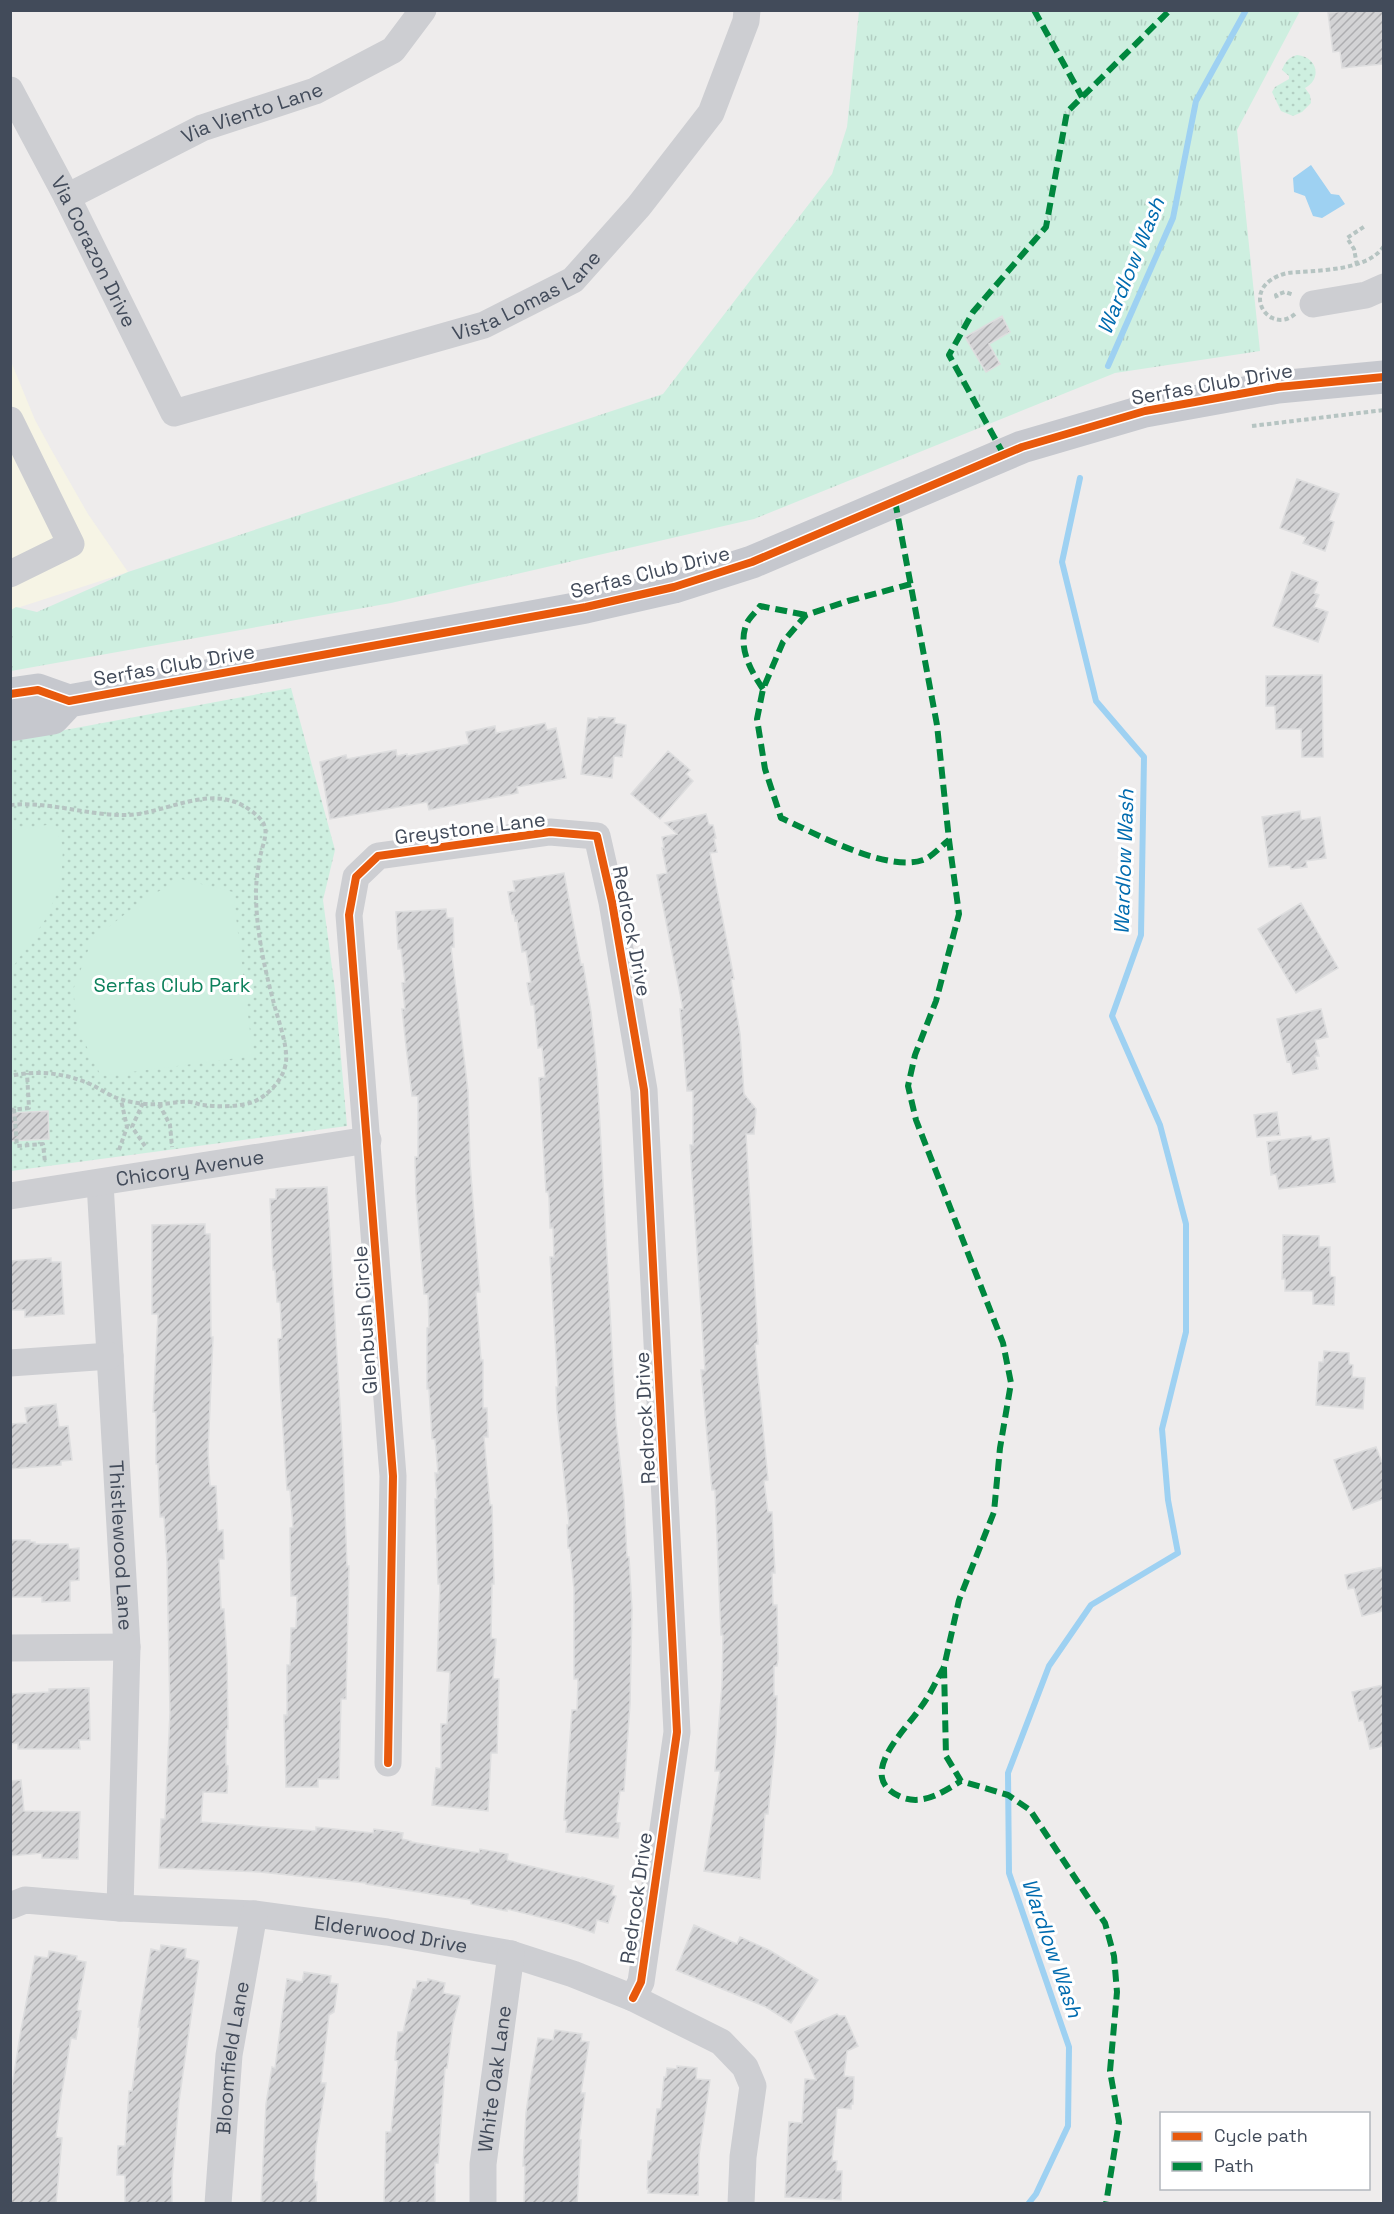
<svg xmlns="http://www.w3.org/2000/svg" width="1394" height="2214" font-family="'Space Grotesk',sans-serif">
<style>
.commercial{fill:#f6f4e5}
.grass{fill:url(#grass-tufts)}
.park{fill:url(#park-dots)}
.garden{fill:#ceefe0}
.water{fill:#9ed1f2}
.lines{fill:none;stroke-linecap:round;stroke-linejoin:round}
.stream{stroke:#9ed1f2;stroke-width:6}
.building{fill:url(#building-hatch);stroke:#dededf;stroke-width:1.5}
.path{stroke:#b6c4c2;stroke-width:4;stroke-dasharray:4.5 3;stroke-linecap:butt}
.minor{stroke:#cdced2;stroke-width:27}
.major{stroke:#c6c8ce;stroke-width:33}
.quiet{stroke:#00873e;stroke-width:6;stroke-dasharray:12 6;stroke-linecap:butt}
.cycleway-casing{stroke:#fff;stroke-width:11}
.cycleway{stroke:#e8590c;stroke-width:8}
.labels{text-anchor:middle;stroke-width:6;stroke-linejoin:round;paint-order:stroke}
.street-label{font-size:20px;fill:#424b5a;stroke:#fff}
.park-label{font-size:20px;fill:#0d815c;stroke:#fff}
.water-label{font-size:21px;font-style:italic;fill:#006baf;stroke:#fff}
</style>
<defs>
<pattern id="grass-tufts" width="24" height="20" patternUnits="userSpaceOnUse" patternTransform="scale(1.5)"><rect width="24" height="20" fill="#ceefe0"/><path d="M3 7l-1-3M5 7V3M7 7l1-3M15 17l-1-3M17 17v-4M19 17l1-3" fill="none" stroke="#b2cec2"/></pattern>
<pattern id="park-dots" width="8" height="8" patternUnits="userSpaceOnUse" patternTransform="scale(1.5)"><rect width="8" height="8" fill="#ceefe0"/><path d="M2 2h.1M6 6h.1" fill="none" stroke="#b2cec2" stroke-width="1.8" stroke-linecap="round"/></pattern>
<pattern id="building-hatch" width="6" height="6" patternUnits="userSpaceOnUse" patternTransform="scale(1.5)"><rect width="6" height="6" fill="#d3d3d5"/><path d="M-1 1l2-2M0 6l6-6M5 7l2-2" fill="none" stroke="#adadb0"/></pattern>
</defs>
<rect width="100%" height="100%" fill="#eeecec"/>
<!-- commercial -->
<path class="commercial" d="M10 359 35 420 52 451 88 514 128 572 11 610Z"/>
<!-- grass -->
<path class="grass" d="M859 11H1300L1237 130 1260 351 1115 373 754 519 391 603 11 671V610L16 607 37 612 128 572 663 394 832 174 847 127Z"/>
<!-- park -->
<path class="park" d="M1297 55C1318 57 1322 79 1305 88L1310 95 1311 103 1302 112 1293 116 1281 111 1272 92 1275 87 1289 79V76L1282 70C1285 62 1289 57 1297 55Z
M291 688 335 850 323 900 335 990 347 1126 11 1171V740Z"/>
<!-- garden -->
<path class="garden" d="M54 824 63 847 61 882 47 917 11 970V830Z
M181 879 233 892 253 1056 101 1076 79 1031 73 990 92 940 143 900Z"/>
<!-- water -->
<path class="water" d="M1311 165 1331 194 1339 195 1345 204 1322 218 1313 216 1305 196 1294 192 1293 178Z"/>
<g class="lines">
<!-- stream -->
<path class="stream" d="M1108 366 1173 218 1196 101 1246 10
M1028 2204 1036 2194 1068 2126 1069 2047 1009 1873 1008 1773 1049 1666 1091 1605 1178 1553 1168 1500 1162 1429 1186 1332V1224L1160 1125 1112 1016 1141 935 1144 757 1096 701 1062 562 1080 478"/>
</g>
<!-- building -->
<path class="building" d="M1353 10H1383V64L1342 68 1340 51 1333 52 1328 13Z
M1002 316 1010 332 989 344 1000 364 986 372 965 337Z
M1297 479 1339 494 1329 520 1334 522 1325 551 1303 543 1306 537 1280 528Z
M1292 572 1318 582 1314 593 1319 595 1314 607 1328 612 1318 642 1273 626Z
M1322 675 1323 757H1302L1301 729H1276L1275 706H1266V676Z
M599 717 615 718 614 723 626 725 622 757 614 756 612 778 581 774 588 718 598 719Z
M545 723 547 730 556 728 566 778 517 787 518 793 429 810 427 802 330 819 320 762 346 755 347 759 396 750 397 756 407 754V756L469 744 466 732 495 726 496 733Z
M668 751 690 770 686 774 693 781 660 819 631 794Z
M1300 811 1301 820 1320 817 1326 858 1306 861 1307 867 1291 869 1290 865 1269 867 1262 817Z
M706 814 709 825H713L716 838 714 839 717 852 710 853 734 979H731L740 1034 744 1094 756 1109 754 1134H746L758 1344H755L768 1480 764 1481 768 1512H772L775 1573H772L773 1605H777L778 1659 777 1666H774V1696H777L776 1734 768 1814H765L760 1879 704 1871 720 1771H715L722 1686 723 1635H721L715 1490H712L701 1370H705L690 1145H693V1091H687L680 1009H683L657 875 667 873 662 848H664L662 837 677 834 665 823Z
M564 873 581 965 583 964 591 1012 597 1071 616 1423 624 1499 627 1557H629L632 1609 630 1704 624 1791H620L616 1822 620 1823 618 1838 566 1832 567 1820H564L572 1710H577L578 1679H574V1589L570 1548H568L567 1525H569L557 1410 556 1387H558L550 1257H554L553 1228H550L549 1198 548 1192H546L539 1078 545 1077 542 1047 538 1048 534 1005H531L527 983 531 982 526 951 522 952 517 920 515 921 514 914H512L508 892 515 891 513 881Z
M1301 903 1338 968 1296 993 1258 929Z
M446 909 447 918H453L454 947H451L468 1091 470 1163 480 1292H476L481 1360H483V1408H487L488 1437H484L490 1505H492L494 1584H492L491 1638 496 1639 493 1679H499L497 1753H491L488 1811 432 1805 436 1768 441 1769V1724H447L450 1672 437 1671 440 1584H438L435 1499H437L435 1473H438L435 1439H432L429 1389H427V1328L429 1327 428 1294H424L416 1194 415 1157H418V1096H412L406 1046 402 1009H405L402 983 405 982 401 949H398L396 912Z
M1321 1009 1328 1037 1315 1040 1319 1056H1315L1318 1069 1293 1074 1290 1061 1287 1062 1277 1019Z
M48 1111 49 1139 10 1141V1113Z
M1277 1112 1280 1135 1257 1137 1254 1115Z
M1311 1136 1312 1141 1329 1138 1335 1182 1279 1189 1276 1174 1271 1175 1267 1142Z
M327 1187 343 1457 347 1566H349L346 1699H341L339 1779H318V1787H286L284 1715H287V1665H290L291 1628H296L297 1596H291L290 1528 293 1527 290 1490H287L280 1384 278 1339 282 1338 280 1302H277L275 1270H273L270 1199H276V1189Z
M205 1224V1234H210L211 1337H213L208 1452 210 1486H216L218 1531 223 1530 224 1559H219L221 1609H224L227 1659 228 1729H226V1765L228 1766 227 1793 203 1792 201 1822 316 1831V1827L373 1833 374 1829 403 1833 402 1839 411 1841V1842L479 1853 480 1849 508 1854 507 1860 517 1863 581 1878 582 1877 614 1886 611 1895 616 1896 608 1923 597 1920 594 1933 568 1924 507 1909V1911L471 1904V1900L366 1884V1883L260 1872 159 1868 161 1819H165L170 1713 167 1562 164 1517H160L158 1464H156V1412H153L158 1314H152V1225Z
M1283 1235 1319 1236V1247H1330V1276L1335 1277 1334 1305 1313 1304V1291H1285V1279H1282Z
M51 1258V1262H61L64 1314 25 1317V1310H10V1261Z
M1324 1351 1349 1353V1364L1353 1365 1352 1377 1365 1378 1363 1409 1316 1405 1319 1362H1323Z
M56 1404 59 1427 68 1426 72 1460 61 1461V1465L10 1469V1424L27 1423 25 1408Z
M1376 1447 1383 1465V1499L1353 1510 1334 1460Z
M10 1540H30V1542H35V1544H68L69 1549 79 1548V1580L70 1581V1601L42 1602V1597H10Z
M1383 1567V1611L1362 1616 1354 1588 1348 1589 1345 1575Z
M1383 1685V1746L1370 1749 1363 1720 1359 1721 1352 1692Z
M89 1688 90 1740H79L80 1749H18V1743L10 1744V1694L49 1692V1689Z
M21 1780 24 1811 80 1812 78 1859 42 1858V1853L10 1856V1781Z
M694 1925 737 1944 740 1937 769 1950 818 1980 791 2023 766 2007 676 1970Z
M161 1945 186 1949 185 1958 199 1961 179 2101 172 2178V2204H125V2175H117L118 2146H125L129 2091H132L140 2027H138L151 1949 160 1951Z
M49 1951 77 1956 76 1960 86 1962 77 2010 81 2011 76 2039 71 2038 61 2097 56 2137 62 2138 56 2204H10V2098L21 2030 35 1956 48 1958Z
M304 1972 331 1976 330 1983 338 1984 334 2012 329 2015 321 2083H326L316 2147 314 2182H317L316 2204H261L266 2104 272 2067 275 2068 287 1979 302 1982Z
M428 1979 445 1983 443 1993 460 1996 453 2023 447 2068H445L438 2163H435V2204H384L386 2132H391L398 2061 395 2060 398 2032H403L413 1989H416L417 1981 428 1982Z
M837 2014 839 2016H845L858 2046 847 2051 844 2076 854 2077 853 2104H851V2109L837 2108 832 2161H837L836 2171H842L841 2200 785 2197 789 2122 802 2123 805 2079 816 2080 795 2032Z
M555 2030 582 2034 581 2041 589 2042 581 2093H585L579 2140H581L577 2204H524L525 2166H523L526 2113 531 2077 538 2038 553 2040Z
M677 2066 697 2068 696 2079 710 2080 699 2155 698 2195 648 2193 649 2189H647L648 2161H651L657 2109H661L664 2077H666L667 2068 677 2069Z"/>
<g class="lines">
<!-- path -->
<path class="path" d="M1357 265 1354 249 1347 238 1365 226
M1277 298 1276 295 1285 292 1294 295
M1295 314C1268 337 1236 286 1287 273 1315 270 1367 272 1384 246
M1252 426 1384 410
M10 805C50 801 88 816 128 815 168 813 212 782 250 810 273 826 265 835 260 857 258 868 256 882 256 893 256 929 264 966 273 1000 277 1017 288 1045 286 1062 284 1079 268 1096 253 1102 239 1107 218 1107 203 1105 199 1105 195 1102 190 1102 179 1101 169 1104 159 1104 147 1105 134 1103 123 1100 111 1097 101 1089 90 1084 65 1073 38 1070 10 1076
M143 1103 132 1127 145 1146
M159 1104 170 1125 172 1147
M14 1109 17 1146 43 1144 45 1162
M10 1110 29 1108 27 1073
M119 1150 127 1127 121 1100"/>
<!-- minor -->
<g class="minor">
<path id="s1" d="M10 90 67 197 174 413 484 325 573 280 639 206 711 113 746 21 747 10"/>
<path id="s2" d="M67 197 202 128 315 91 393 50 423 10"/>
<path d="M1313 304 1366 295 1384 287"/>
<path d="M10 420 71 544 10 574"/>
<path id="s3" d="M100 1183 127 1647 120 1908"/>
<path id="s4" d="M10 1196 368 1140"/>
<path d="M10 1363 110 1356"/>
<path d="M10 1648 127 1647"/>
<path d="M388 1763 393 1476 349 915 356 877 378 856 550 832 597 836 612 902 644 1090 677 1732 641 1982 633 1998"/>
<path id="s5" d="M10 1906 25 1900 120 1908 254 1914 387 1932 511 1954 573 1974 633 1998 721 2042 745 2067 753 2086 743 2157 741 2204"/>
<path id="s6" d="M218 2204 229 2055 254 1914"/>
<path id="s7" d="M483 2204V2164L511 1954"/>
</g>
<!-- major -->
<path class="major" d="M10 694 38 690 69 701 586 607 674 587 752 562 1022 447 1145 411 1278 387 1384 377
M10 725 53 718 69 701"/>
<!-- quiet -->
<path class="quiet" d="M1034 10 1082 97
M1004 455 949 355 973 312 1046 227 1067 112 1170 10
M895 501 937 725 949 840 959 914 936 1001 915 1055 908 1086 916 1120 1003 1343 1011 1383 1000 1448 994 1512 959 1600 944 1667 946 1756 961 1781 1008 1795 1030 1810 1105 1923 1114 1956 1117 1992 1110 2071 1119 2122 1106 2204
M911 584 848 601 806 615 783 642 763 689 757 719 765 769 781 818C815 833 887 873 923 860 932 857 941 846 949 840
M763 689C750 670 736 644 748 621 751 616 757 611 760 606L806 615
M944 1667C936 1681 930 1695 921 1707 905 1731 854 1777 901 1797 923 1806 943 1792 961 1781"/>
<defs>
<path id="cycleway" d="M10 694 38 690 69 701 586 607 674 587 752 562 1022 447 1145 411 1278 387 1384 377
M388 1763 393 1476 349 915 356 877 378 856 550 832 597 836 612 902 644 1090 677 1732 641 1982 633 1998"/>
</defs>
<!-- cycleway casing -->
<use href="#cycleway" class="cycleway-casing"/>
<!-- cycleway -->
<use href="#cycleway" class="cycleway"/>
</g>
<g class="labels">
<!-- street labels -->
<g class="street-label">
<text dy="7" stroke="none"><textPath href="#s2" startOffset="204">Via Viento Lane</textPath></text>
<text dy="7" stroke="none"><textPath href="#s1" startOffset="182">Via Corazon Drive</textPath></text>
<text dy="7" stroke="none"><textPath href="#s1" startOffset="736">Vista Lomas Lane</textPath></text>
<text transform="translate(1212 384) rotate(-10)" y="7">Serfas Club Drive</text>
<text transform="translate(650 572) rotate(-14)" y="7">Serfas Club Drive</text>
<text transform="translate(174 665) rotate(-10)" y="7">Serfas Club Drive</text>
<text transform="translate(470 828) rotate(-7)" y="7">Greystone Lane</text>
<text transform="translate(632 931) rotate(79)" y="7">Redrock Drive</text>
<text dy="7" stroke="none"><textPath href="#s4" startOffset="182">Chicory Avenue</textPath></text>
<text transform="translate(365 1320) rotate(-94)" y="7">Glenbush Circle</text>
<text transform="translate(645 1418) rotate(-93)" y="7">Redrock Drive</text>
<text dy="7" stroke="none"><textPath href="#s3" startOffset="363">Thistlewood Lane</textPath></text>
<text transform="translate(636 1898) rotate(-82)" y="7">Redrock Drive</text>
<text dy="7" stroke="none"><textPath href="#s5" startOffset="384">Elderwood Drive</textPath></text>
<text dy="7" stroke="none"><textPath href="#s6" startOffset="147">Bloomfield Lane</textPath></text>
<text dy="7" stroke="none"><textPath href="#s7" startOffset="126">White Oak Lane</textPath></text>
</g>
<!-- park labels -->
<g class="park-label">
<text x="172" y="992">Serfas Club Park</text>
</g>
<!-- water labels -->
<g class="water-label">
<text transform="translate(1131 266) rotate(-68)" y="7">Wardlow Wash</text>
<text transform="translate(1124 862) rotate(-88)" y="7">Wardlow Wash</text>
<text transform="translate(1052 1948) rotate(71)" y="7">Wardlow Wash</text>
</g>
</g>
<!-- border -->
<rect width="1394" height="2214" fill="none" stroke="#424b5a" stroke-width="24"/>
<!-- legend -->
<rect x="1160" y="2112" width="210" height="78" fill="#ffffff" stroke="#b3b7bd" stroke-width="1.5"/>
<rect x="1172" y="2132" width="30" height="9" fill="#e8590c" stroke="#b3b7bd" stroke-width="1.5"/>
<text x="1214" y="2142" font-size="18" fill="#424b5a">Cycle path</text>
<rect x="1172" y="2162" width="30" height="9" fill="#00873e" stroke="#b3b7bd" stroke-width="1.5"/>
<text x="1214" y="2172" font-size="18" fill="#424b5a">Path</text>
</svg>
